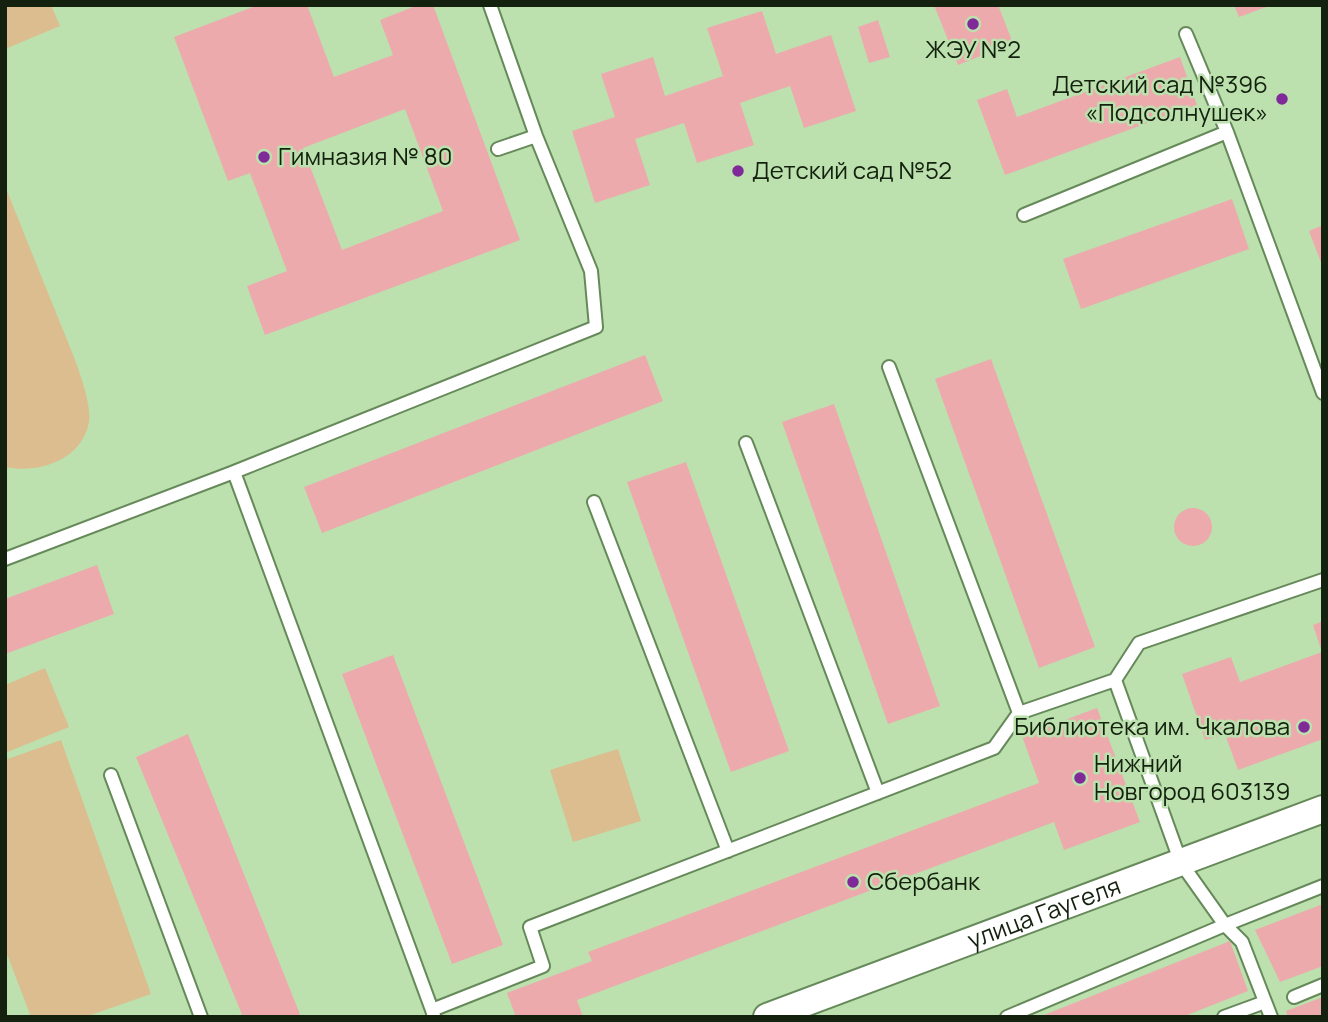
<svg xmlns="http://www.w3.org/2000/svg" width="1328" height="1022" font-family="Manrope,sans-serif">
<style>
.green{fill:#dbbd8f}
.building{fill:#edaaac;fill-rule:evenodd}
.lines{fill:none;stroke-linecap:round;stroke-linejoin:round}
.lane-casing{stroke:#66895a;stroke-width:16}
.street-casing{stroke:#66895a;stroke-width:30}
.lane{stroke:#fff;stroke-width:12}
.street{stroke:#fff;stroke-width:26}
.poi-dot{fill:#802a99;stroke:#bce1ae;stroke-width:2.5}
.labels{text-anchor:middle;stroke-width:5;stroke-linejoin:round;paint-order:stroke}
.poi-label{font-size:24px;fill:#13210e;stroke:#bce1ae;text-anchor:start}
.street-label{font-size:24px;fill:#13210e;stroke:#bce1ae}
</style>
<rect width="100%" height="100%" fill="#bce1ae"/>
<!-- green -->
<path class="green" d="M5 5H51L60 26 5 49Z
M5 186C22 228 38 269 55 310 65 336 93 396 89 422 82 460 39 474 5 467Z
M45 668 69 727 5 753V685Z
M61 740 151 994 85 1017H31L5 949V760Z
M618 749 641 821 573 842 550 770Z"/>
<!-- building -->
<path class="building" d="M258 5H307L334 77 393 55 380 20 418 5H433L520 240 265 335 247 286 287 271 250 173 228 181 174 37ZM405 109 443 211 342 250 303 148Z
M934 5H998L1013 43 958 65Z
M1234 5H1269V6L1239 17Z
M762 11 776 54 831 35 856 111 804 128 790 86 740 103 754 145 697 163 684 123 635 139 650 185 595 203 572 131 615 117 601 74 653 57 665 96 723 76 707 28Z
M878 20 890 57 869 63 858 27Z
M1180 57 1197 105 1005 175 977 100 1007 89 1017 117Z
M1232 199 1249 249 1081 309 1063 259Z
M1323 225V265H1322L1309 231Z
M645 355 663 401 322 533 304 487Z
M991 359 1095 647 1039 668 935 379Z
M834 404 940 706 888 724 782 422Z
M686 462 789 751 731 772 627 482Z
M1174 527a19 19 0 1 1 38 0a19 19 0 1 1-38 0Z
M97 565 114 614 5 654V599Z
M1323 621V739L1238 770 1225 734 1205 740 1182 674 1231 657 1240 682 1322 652 1313 625Z
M393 655 503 945 452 964 342 674Z
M1097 708 1140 822 1064 850 1054 822 577 1000 583 1017H516L507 993 592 961 588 952 1039 783 1022 736Z
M188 734 301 1017H243L136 757Z
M1323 904V966L1280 982 1255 930Z
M1230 941 1248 991 1182 1017H1039Z
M1323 997V1017H1288L1286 1011Z"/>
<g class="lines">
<defs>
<path id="lane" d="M1186 34 1227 132 1323 393
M498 149 536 136
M1024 215 1227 132
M889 367 1019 713
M746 443 878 793
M594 502 728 851
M5 559 234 472
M111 775 201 1017
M1294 997 1323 985
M432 1010 234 472 596 327 591 271 536 136 490 5
M434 1016 432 1010 543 966 530 927 994 748 1019 713 1115 680
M1007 1017 1225 925 1323 886
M1224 1017 1265 1002
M1271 1017 1242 942 1225 925 1181 863 1115 680 1139 643 1323 580"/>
<g id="street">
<path id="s1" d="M767 1017 1323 809"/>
</g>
</defs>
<!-- lane casing -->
<use href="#lane" class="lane-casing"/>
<!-- street casing -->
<use href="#street" class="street-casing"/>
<!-- lane -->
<use href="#lane" class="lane"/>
<!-- street -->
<use href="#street" class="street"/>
</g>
<!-- markers -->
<g class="poi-dot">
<circle cx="973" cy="24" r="7"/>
<circle cx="1282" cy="99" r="7"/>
<circle cx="264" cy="157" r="7"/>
<circle cx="738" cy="171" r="7"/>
<circle cx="1304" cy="727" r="7"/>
<circle cx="1080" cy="778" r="7"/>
<circle cx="853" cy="882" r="7"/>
</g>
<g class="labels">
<!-- poi labels -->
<g class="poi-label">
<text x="973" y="58" text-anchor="middle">ЖЭУ №2</text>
<text x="1268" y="93" text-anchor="end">Детский сад №396<tspan x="1268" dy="28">«Подсолнушек»</tspan></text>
<text x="278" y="165">Гимназия № 80</text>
<text x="752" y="179">Детский сад №52</text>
<text x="1290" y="735" text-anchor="end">Библиотека им. Чкалова</text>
<text x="1094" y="772">Нижний<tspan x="1094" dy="28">Новгород 603139</tspan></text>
<text x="867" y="890">Сбербанк</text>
</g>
<!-- street labels -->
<g class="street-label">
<text dy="8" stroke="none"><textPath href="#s1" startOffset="296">улица Гаугеля</textPath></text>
</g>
</g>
<!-- border -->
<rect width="1328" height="1022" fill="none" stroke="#13210e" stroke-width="14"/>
</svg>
